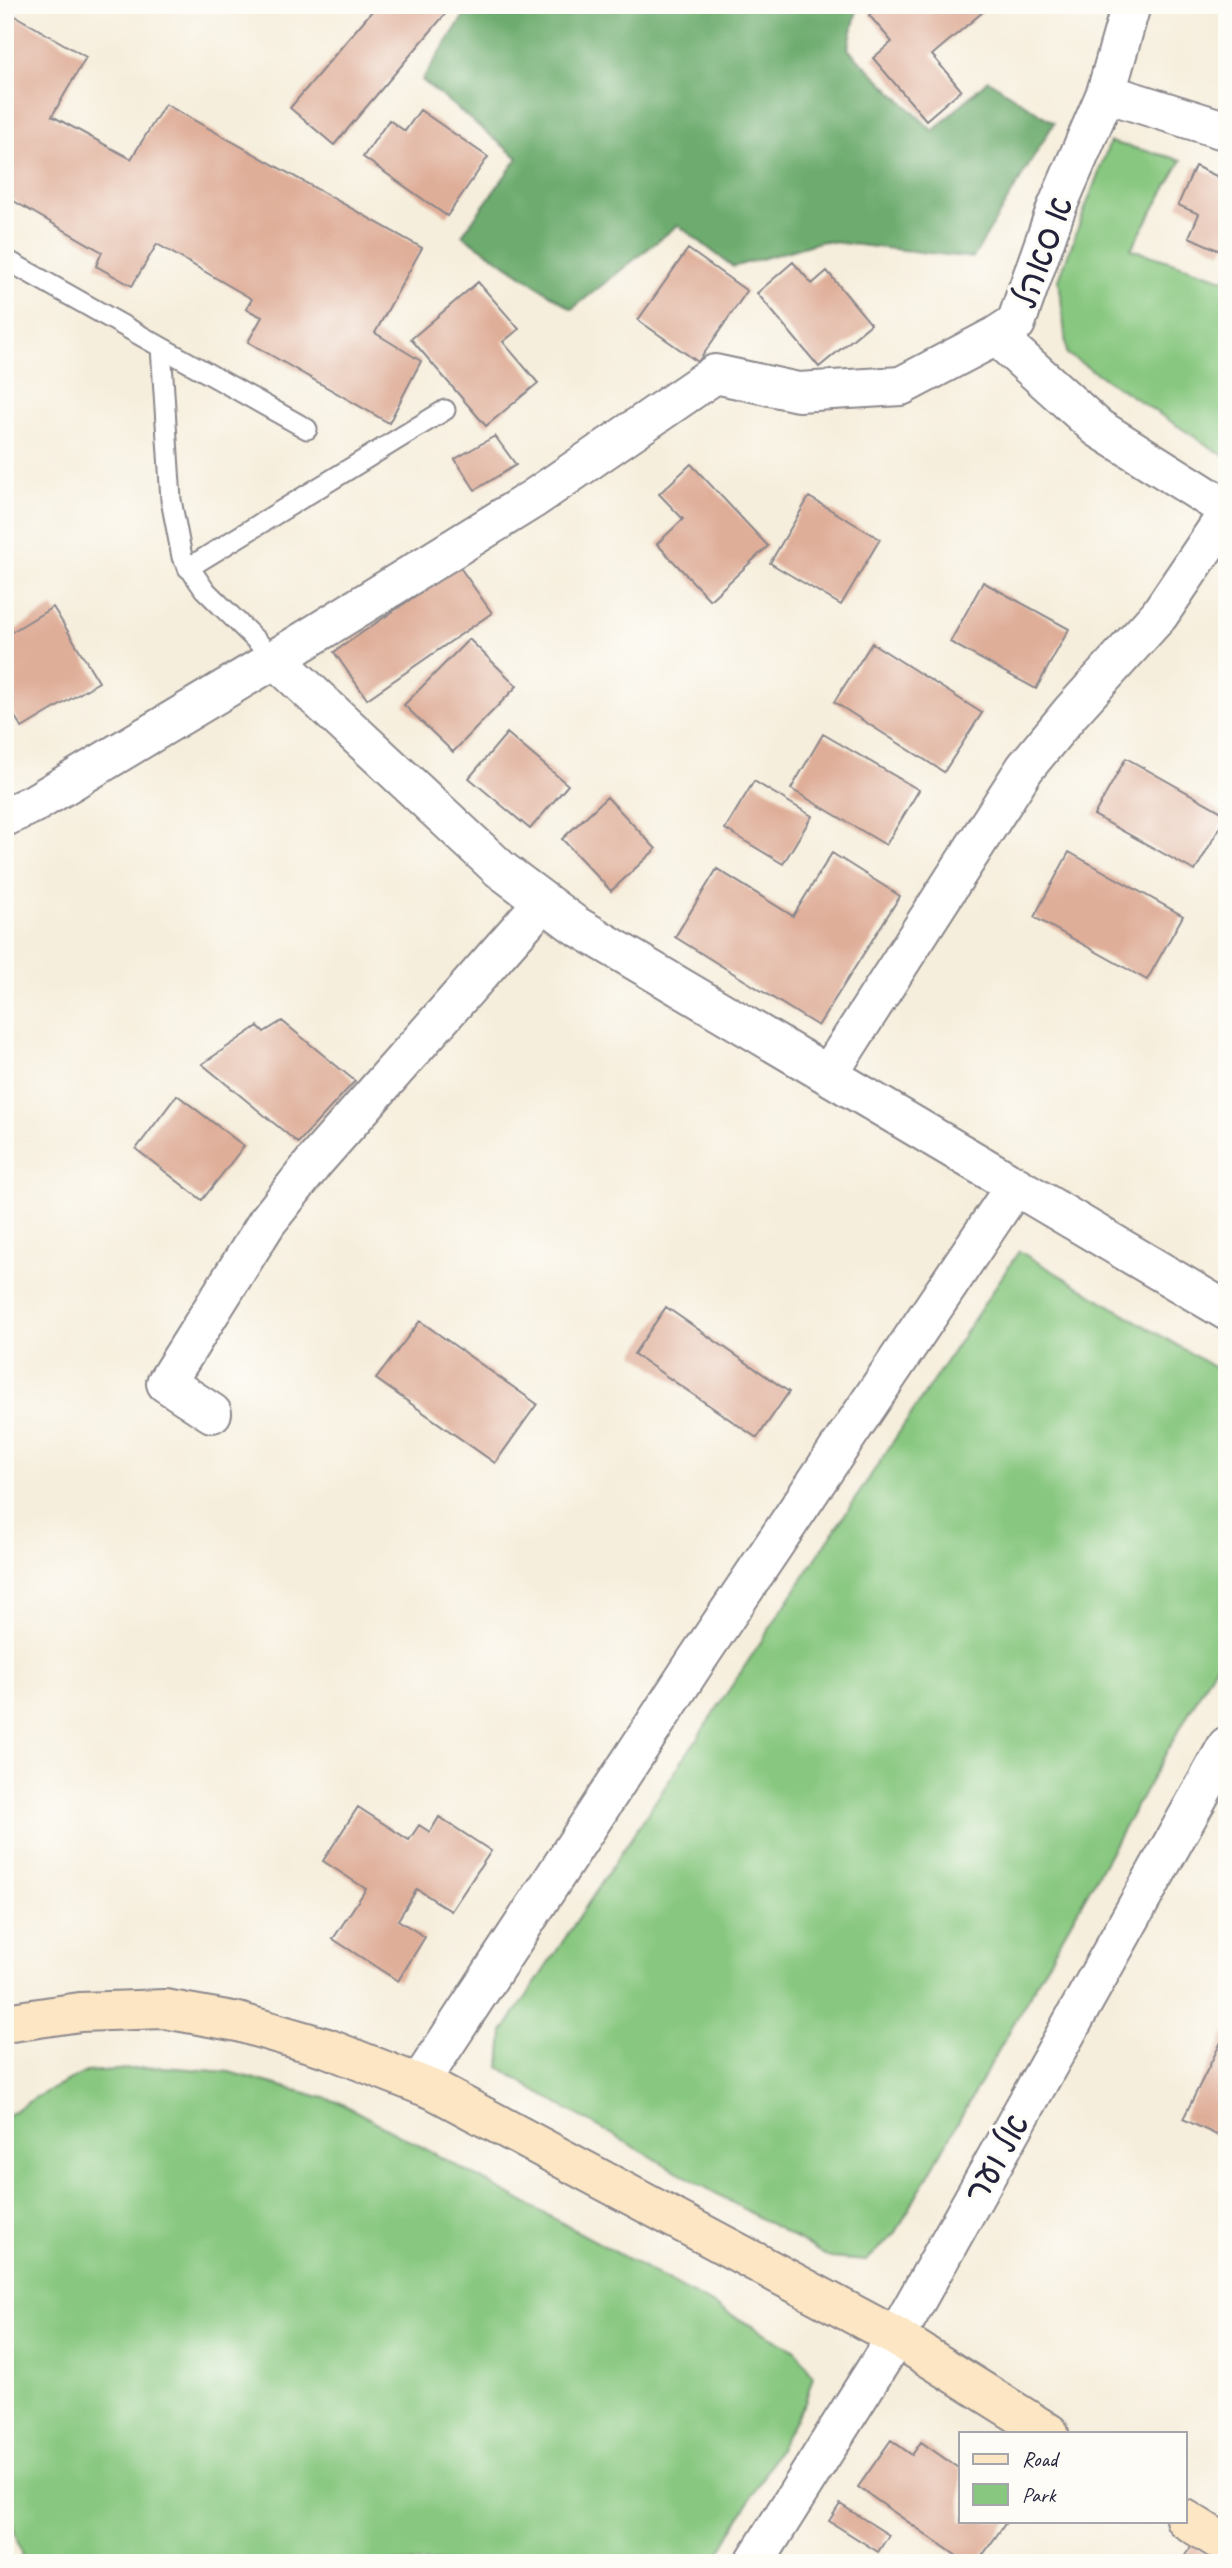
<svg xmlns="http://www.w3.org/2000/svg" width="1232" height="2568" font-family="Caveat,'Playpen Sans Hebrew',sans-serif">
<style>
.green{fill:#87c77f;stroke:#54745d;stroke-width:2}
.forest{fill:#6dac6e;stroke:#486754;stroke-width:2}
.building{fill:#dfae99}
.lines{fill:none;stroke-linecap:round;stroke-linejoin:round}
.lane-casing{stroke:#8c888c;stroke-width:23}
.street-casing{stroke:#8c888c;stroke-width:42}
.secondary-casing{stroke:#8c888c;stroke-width:42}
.lane{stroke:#fff;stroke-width:19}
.street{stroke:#fff;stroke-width:38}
.secondary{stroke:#fce6c4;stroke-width:38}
.labels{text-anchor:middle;stroke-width:7;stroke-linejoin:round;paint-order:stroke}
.street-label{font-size:35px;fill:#22223b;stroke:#fdfcf7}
</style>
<rect width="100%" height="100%" fill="#fdfcf7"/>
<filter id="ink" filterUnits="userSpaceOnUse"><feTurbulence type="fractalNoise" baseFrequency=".0143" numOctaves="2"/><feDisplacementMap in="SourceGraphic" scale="14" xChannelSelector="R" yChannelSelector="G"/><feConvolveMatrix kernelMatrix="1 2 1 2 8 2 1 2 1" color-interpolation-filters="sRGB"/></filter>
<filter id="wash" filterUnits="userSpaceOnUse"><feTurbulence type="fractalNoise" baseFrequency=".00686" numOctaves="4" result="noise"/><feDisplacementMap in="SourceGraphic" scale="28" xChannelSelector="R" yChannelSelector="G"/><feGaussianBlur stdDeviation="1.57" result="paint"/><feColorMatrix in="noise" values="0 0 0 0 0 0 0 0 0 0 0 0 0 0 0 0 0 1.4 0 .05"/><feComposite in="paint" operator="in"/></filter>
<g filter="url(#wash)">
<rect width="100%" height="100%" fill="#f6eedc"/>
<!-- green -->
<path class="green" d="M1110 142 1182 160 1131 249 1227 280V458L1067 354 1059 279Z
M1019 1251 1227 1375V1645L895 2234 866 2261 830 2258 532 2089 500 2067 503 2032Z
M163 2067 229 2072 339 2102 796 2350 813 2376 805 2402 721 2551 711 2563H24L5 2500V2117L36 2097 86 2072Z"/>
<!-- forest -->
<path class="forest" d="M471 5H858L848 49 933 131 988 80 1054 123 973 258 823 241 733 267 678 225 572 309 462 235 518 158 422 80Z"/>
<g id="blocks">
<!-- building -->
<path class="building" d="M377 5H453L334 145 290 108Z
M880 5H991L932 55 961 90 926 120 873 58 892 42 869 15Z
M5 10 86 57 52 116 131 159 165 104 422 248 375 333 421 361 389 423 248 342 262 317 246 309 252 299 157 244 132 286 96 266 102 252 5 196Z
M420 110 488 157 447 216 363 157 389 120 405 131Z
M1195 166 1227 181V242L1222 252 1189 237 1199 214 1178 205Z
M688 249 747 291 698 362 638 320Z
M793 262 812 284 827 271 871 324 819 367 757 293Z
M478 282 519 329 503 342 538 383 486 426 411 339Z
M495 436 516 465 475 490 455 459Z
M691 464 768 546 710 600 657 544 683 519 659 494Z
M809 497 880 539 841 605 770 563Z
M459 566 492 613 367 699 334 652Z
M983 582 1069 629 1036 689 950 642Z
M53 607 99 682 22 728 5 701V636Z
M469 639 517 686 453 752 404 705Z
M872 643 982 713 944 772 834 702Z
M507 733 568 785 530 829 469 778Z
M823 734 919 790 886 845 791 789Z
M1126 758 1227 815 1195 871 1094 815Z
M754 781 812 816 783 864 725 829Z
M607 797 656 849 611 891 562 839Z
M1069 852 1183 916 1147 980 1034 917Z
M832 853 900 896 818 1026 675 937 717 869 793 916Z
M282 1021 355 1081 298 1143 202 1064 258 1026 264 1032Z
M177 1095 244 1146 202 1200 136 1149Z
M666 1307 789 1392 757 1438 634 1354Z
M420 1321 537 1404 495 1463 376 1379Z
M358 1807 409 1840 419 1825 430 1832 439 1817 491 1851 451 1911 417 1889 398 1920 425 1937 398 1981 333 1939 366 1889 323 1861Z
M1227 2030V2140L1183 2119Z
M891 2440 912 2455 921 2442 961 2470V2521H1007L977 2563H967L858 2487Z
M840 2504 889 2535 878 2552 829 2521Z
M1192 2545 1220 2563H1180Z"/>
</g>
</g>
<g filter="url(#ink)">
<use href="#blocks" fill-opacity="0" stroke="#8c888c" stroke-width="2"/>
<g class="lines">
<defs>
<path id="lane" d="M5 259 161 347 171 500 182 557 204 589 275 659
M161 347 307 429
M188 568 445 410"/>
<path id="street" d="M1131 5 1106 93 1056 209 1016 323 996 336 1098 428 1227 509
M1106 93 1227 131
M275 659 500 869 575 925 1227 1311
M5 817 35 803 275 659 533 499 715 374 798 392 901 386 996 336
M828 1075 1025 768 1071 712 1159 615 1227 514
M212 1413 166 1383 267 1222 315 1161 543 902
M419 2084 696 1661 1015 1186
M754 2563 896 2337 1227 1746"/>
<path id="secondary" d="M5 2023 80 2012 165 2009 238 2022 327 2048 434 2090 896 2337 1049 2433
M1185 2519 1227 2545"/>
</defs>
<!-- lane casing -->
<use href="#lane" class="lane-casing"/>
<!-- street casing -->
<use href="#street" class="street-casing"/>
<!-- secondary casing -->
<use href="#secondary" class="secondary-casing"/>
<!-- lane -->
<use href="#lane" class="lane"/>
<!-- street -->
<use href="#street" class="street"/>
<!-- secondary -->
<use href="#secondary" class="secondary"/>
</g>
</g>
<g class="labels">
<!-- street labels -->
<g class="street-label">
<text transform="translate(1042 252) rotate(-70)" y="12">א סאהל</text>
<text transform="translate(996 2158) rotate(-61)" y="12">אל וער</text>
</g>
</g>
<!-- margin -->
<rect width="1232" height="2568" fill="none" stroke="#fdfcf7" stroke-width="28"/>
<!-- legend -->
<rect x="959" y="2432" width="228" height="91" fill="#fdfcf7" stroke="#a5a5ac" stroke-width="2"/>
<rect x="973" y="2454" width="35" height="10" fill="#fce6c4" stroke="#a5a5ac" stroke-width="2"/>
<text x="1022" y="2466" font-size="21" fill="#22223b">Road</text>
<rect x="973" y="2484" width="35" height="21" fill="#87c77f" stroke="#a5a5ac" stroke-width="2"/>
<text x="1022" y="2502" font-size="21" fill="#22223b">Park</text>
</svg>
